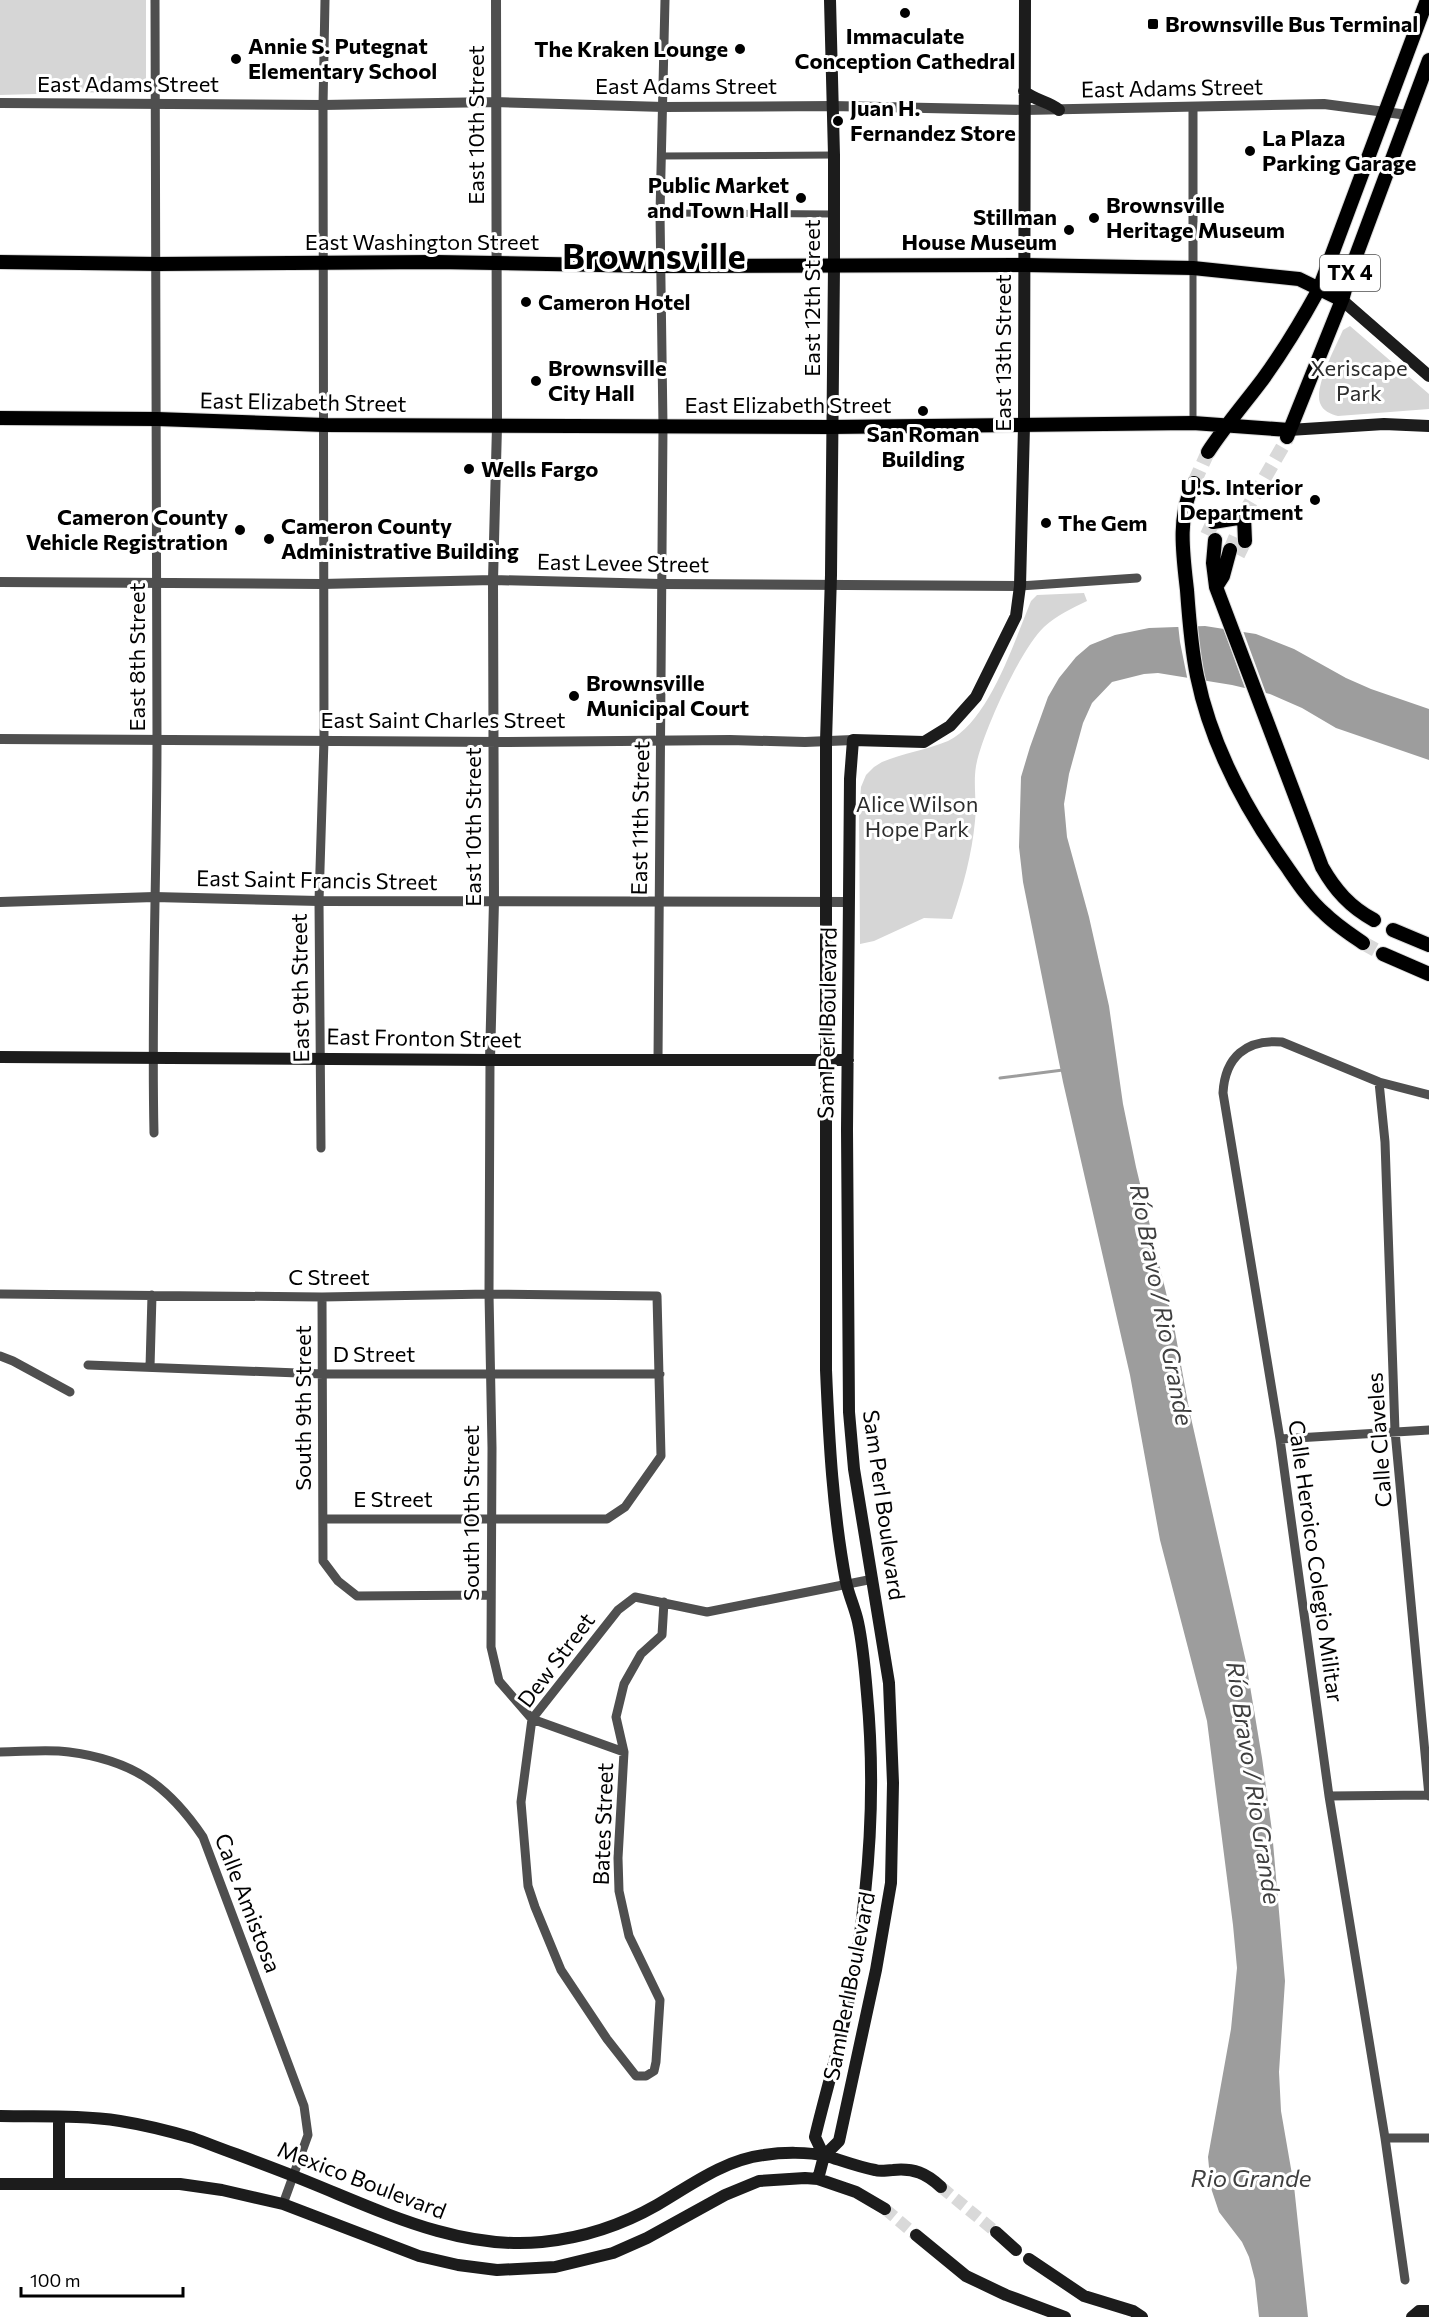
<svg xmlns="http://www.w3.org/2000/svg" width="1429" height="2317" font-family="Commissioner,sans-serif">
<style>
.green{fill:#d6d6d6}
.water{fill:#9d9d9d}
.pier{fill:#fff}
.lines{fill:none;stroke-linecap:round;stroke-linejoin:round}
.stream{stroke:#9d9d9d;stroke-width:3}
.secondary-tunnel{stroke:#d9d9d9;stroke-width:12;stroke-dasharray:12 6;stroke-linecap:butt}
.primary-tunnel{stroke:#d9d9d9;stroke-width:14;stroke-dasharray:14 7;stroke-linecap:butt}
.primary-casing{stroke:#dbdbdb;stroke-width:16}
.pedestrian{stroke:#4f4f4f;stroke-width:7}
.minor{stroke:#4f4f4f;stroke-width:9}
.tertiary{stroke:#4f4f4f;stroke-width:10}
.secondary{stroke:#1c1c1c;stroke-width:12}
.primary{stroke:#000;stroke-width:14}
.poi-dot{fill:#000;stroke:#fff;stroke-width:2}
.labels{text-anchor:middle;stroke-width:6;stroke-linejoin:round;paint-order:stroke}
.shield{fill:#fff;stroke:#4c4c4c;stroke-width:1.5}
.shield-label{font-size:21px;font-weight:bold;fill:#000}
.poi-label{font-size:22px;font-weight:bold;fill:#000;stroke:#fff;text-anchor:start}
.street-label{font-size:22px;fill:#000;stroke:#fff}
.park-label{font-size:22px;fill:#2d2d2d;stroke:#fff}
.water-label{font-size:24px;font-style:italic;fill:#3e3e3e;stroke:#fff}
.town-label{font-size:34px;font-weight:bold;fill:#000;stroke:#fff}
</style>
<rect width="100%" height="100%" fill="#fff"/>
<!-- green -->
<path class="green" d="M0 0H146V91L0 95Z
M1350 326 1429 394V409L1338 416C1330 414 1323 411 1320 403 1314 387 1336 346 1343 330Z
M1084 593 1087 601C1072 608 1056 616 1044 627 1021 648 982 734 976 766 973 784 977 803 975 821 972 854 963 887 952 919L924 918 874 941 860 944 859 815 861 787 866 775 874 767 882 762C903 753 927 750 948 741 989 721 1014 642 1031 601L1037 595Z"/>
<!-- water -->
<path class="water" d="M1205 626 1256 634 1294 649 1346 678 1371 689 1429 709V760L1336 728 1302 708 1270 694 1232 685 1158 673 1144 674 1112 682 1092 703 1083 723 1069 774 1064 804 1067 837 1089 917 1109 1006 1123 1104 1136 1167 1174 1326 1189 1409 1246 1662 1262 1758 1272 1831 1285 1981 1279 2072 1281 2111 1294 2186 1308 2317H1259L1255 2280 1249 2257 1242 2242 1219 2212 1211 2188 1208 2157 1231 2029 1237 1968 1233 1925 1207 1721 1160 1540 1130 1375 1063 1082 1023 882 1019 847 1021 777 1030 747 1048 697 1059 678 1076 657 1090 645 1115 635 1149 628Z"/>
<!-- pier -->
<path class="pier" d="M1196 623 1204 673 1207 685 1188 682 1180 642 1178 624Z
M1222 625 1242 628 1267 696 1246 691Z"/>
<g class="lines">
<!-- stream -->
<path class="stream" d="M1000 1078 1063 1070"/>
<!-- secondary-tunnel -->
<path class="secondary-tunnel" d="M941 2187 996 2232
M885 2209 916 2235"/>
<!-- primary-tunnel -->
<path class="primary-tunnel" d="M1194 483 1208 452
M1244 514 1287 439
M1207 535 1213 522
M1230 550 1236 536
M1238 555 1245 541
M1363 943 1383 954"/>
<defs>
<path id="primary" d="M0 262 158 264 436 262 652 266 1025 265 1193 268 1299 279 1342 300
M0 418 157 419 324 425 829 427 1193 423 1289 430
M1287 437 1342 300 1350 272 1429 60
M1208 452C1225 426 1245 403 1263 379 1284 350 1302 320 1319 289L1427 0
M1194 483C1177 515 1183 555 1187 590 1189 618 1191 647 1197 676 1211 745 1246 810 1287 867 1298 883 1309 900 1324 913 1336 925 1350 934 1363 943
M1244 517 1245 541
M1213 522 1244 517
M1215 540 1213 563 1216 587 1322 867C1335 890 1350 907 1374 920
M1216 587 1223 576 1230 550
M1393 930 1429 945
M1383 954 1429 974"/>
</defs>
<!-- primary casing -->
<use href="#primary" class="primary-casing"/>
<!-- pedestrian -->
<path class="pedestrian" d="M661 156 834 155
M660 213 833 214
M1193 423V268"/>
<!-- minor -->
<path class="minor" d="M1193 107V268
M1020 586 1137 578
M490 1060 489 1294 492 1448 491 1647 499 1681 532 1719 624 1752
M658 1060 663 426 660 213 665 0
M1379 1082 1385 1142 1395 1431 1429 1796
M154 1133C151 1002 157 872 157 740 158 494 156 247 155 0
M321 1148 319 901 324 740 323 105 325 0
M0 1294 322 1297 489 1294 657 1296 661 1456 625 1507 607 1519H323
M322 1297 323 1561 338 1581 357 1596 490 1595
M0 1356 13 1361 70 1392
M88 1365 323 1374H660
M150 1367 152 1295
M1280 1439 1429 1430
M664 1602 662 1635 641 1654 624 1684 616 1717 624 1752 618 1858 619 1891 629 1936 660 2000 656 2062 654 2071 646 2076H636L607 2039 561 1970 535 1907 528 1886 521 1802 532 1719 618 1610 635 1597 707 1612 873 1579
M0 1752C22 1752 47 1749 69 1752 132 1760 168 1785 203 1837L304 2106 308 2135 283 2204
M1329 1796 1429 1795
M1385 2138H1429
M1405 2280 1385 2138 1329 1796 1280 1439 1223 1093C1225 1057 1246 1039 1282 1042L1379 1082 1429 1095"/>
<!-- tertiary -->
<path class="tertiary" d="M0 103 323 105 495 102 664 107 832 106 1024 110 1324 104 1408 115
M0 582 322 584 493 580 661 584 1020 586
M0 739 500 742 730 740 805 742 853 740
M0 902 154 897 319 901 849 902
M490 1060 494 901 493 580 497 426 496 0"/>
<!-- secondary -->
<path class="secondary" d="M1024 91C1035 101 1049 101 1059 110
M1342 300 1429 376
M1289 430 1384 424 1429 426
M0 1057 490 1060H848
M0 2116C40 2117 81 2115 120 2121 145 2125 169 2131 193 2138 232 2153 272 2167 311 2183 385 2213 460 2250 542 2242 582 2238 622 2225 657 2205 691 2185 724 2160 764 2155 783 2152 808 2152 827 2156 843 2161 859 2167 875 2170 881 2172 887 2170 893 2170 914 2168 926 2173 941 2187
M59 2118V2184
M824 2156 815 2137C825 2095 838 2052 847 2009 868 1906 877 1799 867 1694 865 1670 863 1645 858 1622 855 1608 849 1596 846 1582 833 1513 829 1441 826 1370V741L831 575 834 266V155L830 0
M818 2179 824 2156 839 2141 876 1970 891 1883 893 1783 889 1683 854 1469 849 1412 847 1130 850 779 853 740 924 742 950 726 976 697 1016 616 1020 586 1024 426 1025 0
M0 2184H180L222 2190 283 2204 419 2256 458 2265 497 2270 555 2267 613 2253 647 2238 725 2195 759 2181 805 2178 818 2179 856 2192 885 2209
M996 2232 1016 2250
M916 2235 966 2276 1006 2295 1065 2317
M1029 2259 1084 2296 1133 2311 1142 2317
M1412 2317 1419 2311H1429"/>
<!-- primary -->
<use href="#primary" class="primary"/>
</g>
<!-- markers -->
<g class="poi-dot">
<circle cx="905" cy="13" r="6"/>
<rect x="1147" y="18" width="12" height="12" rx="3"/>
<circle cx="740" cy="49" r="6"/>
<circle cx="236" cy="59" r="6"/>
<circle cx="838" cy="121" r="6"/>
<circle cx="1250" cy="151" r="6"/>
<circle cx="801" cy="198" r="6"/>
<circle cx="1094" cy="218" r="6"/>
<circle cx="1069" cy="230" r="6"/>
<circle cx="526" cy="302" r="6"/>
<circle cx="536" cy="381" r="6"/>
<circle cx="923" cy="411" r="6"/>
<circle cx="469" cy="469" r="6"/>
<circle cx="1315" cy="500" r="6"/>
<circle cx="1046" cy="523" r="6"/>
<circle cx="240" cy="530" r="6"/>
<circle cx="269" cy="539" r="6"/>
<circle cx="574" cy="696" r="6"/>
</g>
<g class="labels">
<!-- shield labels -->
<rect class="shield" x="1320" y="255" width="60" height="36" rx="4.5"/>
<g class="shield-label">
<text x="1350" y="280">TX 4</text>
</g>
<!-- poi labels -->
<g class="poi-label">
<text x="1165" y="32">Brownsville Bus Terminal</text>
<text x="905" y="44" text-anchor="middle">Immaculate<tspan x="905" dy="25">Conception Cathedral</tspan></text>
<text x="248" y="54">Annie S. Putegnat<tspan x="248" dy="25">Elementary School</tspan></text>
<text x="728" y="57" text-anchor="end">The Kraken Lounge</text>
<text x="850" y="116">Juan H.<tspan x="850" dy="25">Fernandez Store</tspan></text>
<text x="1262" y="146">La Plaza<tspan x="1262" dy="25">Parking Garage</tspan></text>
<text x="789" y="193" text-anchor="end">Public Market<tspan x="789" dy="25">and Town Hall</tspan></text>
<text x="1106" y="213">Brownsville<tspan x="1106" dy="25">Heritage Museum</tspan></text>
<text x="1057" y="225" text-anchor="end">Stillman<tspan x="1057" dy="25">House Museum</tspan></text>
<text x="538" y="310">Cameron Hotel</text>
<text x="548" y="376">Brownsville<tspan x="548" dy="25">City Hall</tspan></text>
<text x="923" y="442" text-anchor="middle">San Roman<tspan x="923" dy="25">Building</tspan></text>
<text x="481" y="477">Wells Fargo</text>
<text x="1303" y="495" text-anchor="end">U.S. Interior<tspan x="1303" dy="25">Department</tspan></text>
<text x="228" y="525" text-anchor="end">Cameron County<tspan x="228" dy="25">Vehicle Registration</tspan></text>
<text x="1058" y="531">The Gem</text>
<text x="281" y="534">Cameron County<tspan x="281" dy="25">Administrative Building</tspan></text>
<text x="586" y="691">Brownsville<tspan x="586" dy="25">Municipal Court</tspan></text>
</g>
<!-- street labels -->
<g class="street-label">
<text x="128" y="92">East Adams Street</text>
<text x="686" y="94">East Adams Street</text>
<text transform="translate(1172 88) rotate(-1)" y="8">East Adams Street</text>
<text transform="translate(476 125) rotate(-90)" y="8">East 10th Street</text>
<text x="422" y="250">East Washington Street</text>
<text transform="translate(812 298) rotate(-90)" y="8">East 12th Street</text>
<text transform="translate(1003 353) rotate(-90)" y="8">East 13th Street</text>
<text transform="translate(303 402) rotate(1)" y="8">East Elizabeth Street</text>
<text x="788" y="413">East Elizabeth Street</text>
<text transform="translate(623 563) rotate(1)" y="8">East Levee Street</text>
<text transform="translate(137 657) rotate(-90)" y="8">East 8th Street</text>
<text x="443" y="728">East Saint Charles Street</text>
<text transform="translate(640 818) rotate(-89)" y="8">East 11th Street</text>
<text transform="translate(473 827) rotate(-90)" y="8">East 10th Street</text>
<text transform="translate(317 880) rotate(1)" y="8">East Saint Francis Street</text>
<text transform="translate(300 988) rotate(-91)" y="8">East 9th Street</text>
<text transform="translate(827 1023) rotate(-89)" y="8">Sam Perl Boulevard</text>
<text transform="translate(424 1038) rotate(1)" y="8">East Fronton Street</text>
<text x="329" y="1285">C Street</text>
<text x="374" y="1362">D Street</text>
<text transform="translate(303 1408) rotate(-90)" y="8">South 9th Street</text>
<text transform="translate(1379 1440) rotate(-94)" y="8">Calle Claveles</text>
<text x="393" y="1507">E Street</text>
<text transform="translate(884 1505) rotate(82)" y="8">Sam Perl Boulevard</text>
<text transform="translate(471 1513) rotate(-90)" y="8">South 10th Street</text>
<text transform="translate(1316 1561) rotate(82)" y="8">Calle Heroico Colegio Militar</text>
<text transform="translate(556 1660) rotate(-53)" y="8">Dew Street</text>
<text transform="translate(603 1824) rotate(-88)" y="8">Bates Street</text>
<text transform="translate(248 1903) rotate(69)" y="8">Calle Amistosa</text>
<text transform="translate(849 1986) rotate(-79)" y="8">Sam Perl Boulevard</text>
<text transform="translate(362 2180) rotate(21)" y="8">Mexico Boulevard</text>
</g>
<!-- park labels -->
<g class="park-label">
<text x="1359" y="376">Xeriscape<tspan x="1359" dy="25">Park</tspan></text>
<text x="917" y="812">Alice Wilson<tspan x="917" dy="25">Hope Park</tspan></text>
</g>
<!-- water labels -->
<g class="water-label">
<text transform="translate(1161 1305) rotate(79)" y="8">Río Bravo / Rio Grande</text>
<text transform="translate(1253 1783) rotate(81)" y="8">Río Bravo / Rio Grande</text>
<text x="1251" y="2187">Rio Grande</text>
</g>
<!-- town labels -->
<g class="town-label">
<text x="654" y="269">Brownsville</text>
</g>
</g>
<!-- scale -->
<path d="M21 2287v9h162v-9" fill="none" stroke="#000000" stroke-width="3"/>
<text x="30" y="2287" font-size="18" fill="#000000" stroke="#ffffff" stroke-width="4.5" paint-order="stroke">100 m</text>
</svg>
